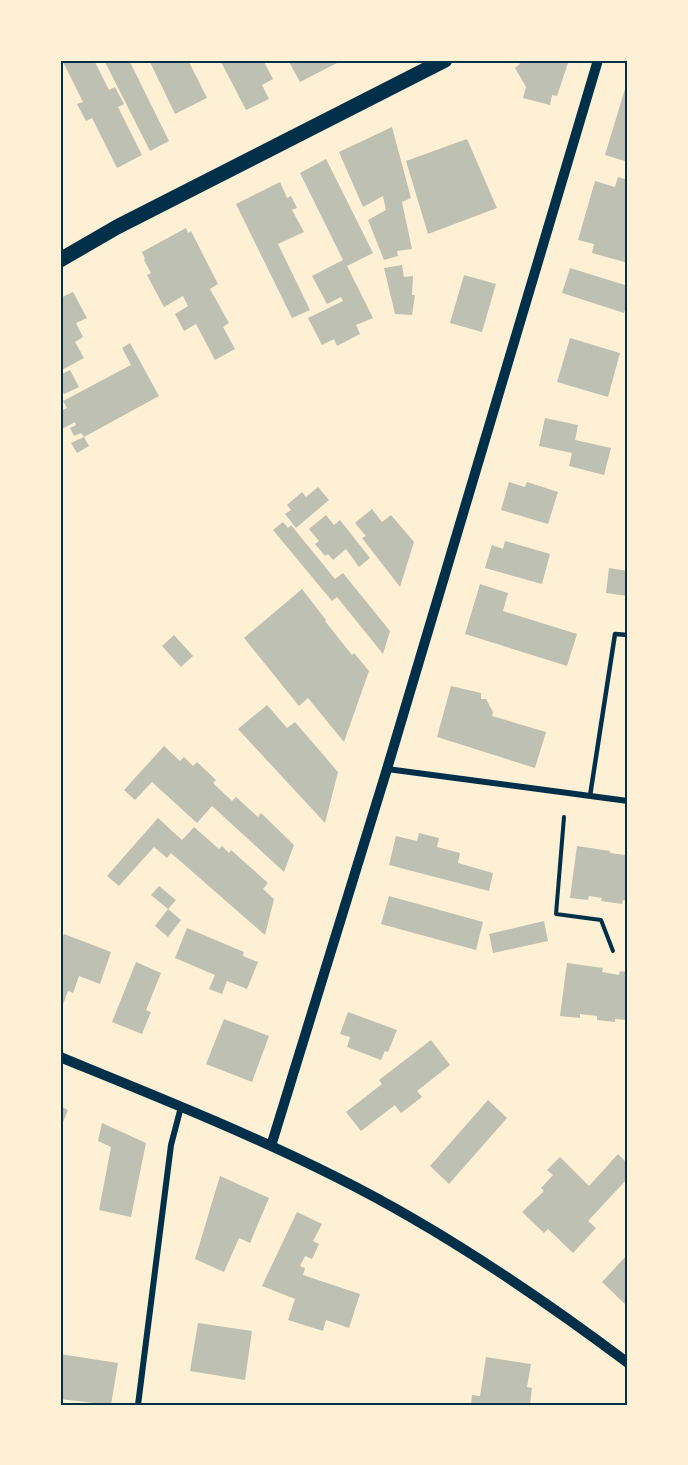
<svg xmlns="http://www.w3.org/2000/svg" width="688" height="1465" font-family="'Exo 2',sans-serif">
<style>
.building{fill:#bec0b2}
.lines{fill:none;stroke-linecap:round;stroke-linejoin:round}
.path{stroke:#003049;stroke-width:4}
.service{stroke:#003049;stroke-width:4.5}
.minor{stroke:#003049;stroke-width:6}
.tertiary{stroke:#003049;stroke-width:10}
.primary{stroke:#003049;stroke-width:15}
.neatline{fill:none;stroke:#003049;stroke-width:2}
</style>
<rect width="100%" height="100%" fill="#fdf0d5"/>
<!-- building -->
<path class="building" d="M62 60H94L109 90 115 87 124 104 118 107 142 155 117 168 92 118 86 121 77 104 83 102Z
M104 60H129L169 141 150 151Z
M149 60H188L207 98 175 114Z
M220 60H263L273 79 262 85 269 99 246 110Z
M288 60H343L300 82Z
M517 60H569L557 96 552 95 550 105 523 98 526 87 515 68 520 64Z
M628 79V162L605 155Z
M392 127 411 198 402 202 412 249 397 251 398 256 384 260 368 220 386 210 383 196 363 207 339 152Z
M467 139 497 208 428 234 406 161Z
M326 159 373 253 347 266 373 318 356 325 360 334 337 346 334 339 322 345 308 318 343 301 341 297 327 304 312 276 343 260 300 173Z
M618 177 628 180V263L592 253 594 244 578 240 595 181 615 187Z
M280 182 287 198 291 196 297 208 292 210 304 232 278 244 310 310 292 318 236 204Z
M186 228 188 233 191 231 218 284 210 289 229 323 223 327 235 349 215 360 196 324 184 331 175 314 188 306 183 296 164 307 147 275 151 273 144 260 145 259 142 252Z
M402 265 404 277 413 276 412 295H415L412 315 395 314 384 268Z
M570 268 628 286V302L624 313 562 293Z
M464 275 496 284 482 332 450 323Z
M73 292 87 318 76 323 83 337 75 342 84 358 60 371V298Z
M570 338 620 353 608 397 557 382Z
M130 343 159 396 84 437 81 433 74 436 70 428 76 425 75 422 62 429 60 424V411L67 408 63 401 131 365 122 348Z
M70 370 79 387 64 394 60 386V375Z
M545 418 578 425 575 440 611 448 604 475 569 466 572 453 539 446Z
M84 437 89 446 77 453 71 443Z
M509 482 525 487 527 482 558 492 548 524 501 510Z
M318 487 329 500 296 528 285 514 291 510 287 505 302 492 306 497Z
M372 509 382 522 391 515 414 542 400 587 362 538 366 536 355 523Z
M326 515 334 525 340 520 370 558 359 567 346 549 333 560 328 554 325 556 315 544 319 541 309 529Z
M283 522 288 528 291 525 335 579 343 573 390 631 383 654 337 597 332 601 273 530Z
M505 541 550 554 542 584 485 568 492 545 503 549Z
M609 568 628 571V596L606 593Z
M480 584 508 593 503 611 577 634 567 666 465 634Z
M302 589 326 620 325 621 352 655 354 653 369 671 344 742 308 698 299 706 244 638Z
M174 635 193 656 181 667 162 646Z
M451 686 481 693V699H486L493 712 492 716 546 732 535 768 437 737Z
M267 705 287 728 295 722 338 772 325 823 238 729Z
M164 746 180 761 184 757 193 766 197 762 216 780 213 783 232 801 236 797 258 817 261 813 294 845 284 872 212 806 197 823 152 782 135 800 124 790Z
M158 818 182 840 194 827 219 849 222 846 229 853 231 850 268 883 263 889 274 899 265 935 171 853 167 858 154 847 119 886 107 876Z
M419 833 439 838 437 847 460 853 458 863 493 873 489 891 389 865 396 836 417 841Z
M577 846 610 851V853L625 855 626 852H628V901L623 900 622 904 601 901 602 898 589 896 588 900 570 898Z
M159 886 176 900 168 909 181 920 168 937 155 926 168 909 151 895Z
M389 896 483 922 476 950 381 924Z
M544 921 548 941 493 953 489 934Z
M187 928 244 952 243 956 258 962 247 989 227 981 222 994 209 989 215 975 175 958Z
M64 934 111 952 100 984 79 976 73 993 68 991 62 1007 60 1006V944Z
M136 962 161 973 146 1010 151 1012 142 1034 112 1022Z
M567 963 603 968 602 972 619 975 620 971 628 972V1020L615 1019V1022L597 1020V1016L580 1014V1018L560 1016Z
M348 1012 397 1030 388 1052 385 1051 381 1060 347 1047 350 1037 340 1034Z
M224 1019 269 1036 252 1082 206 1064Z
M431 1040 450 1065 417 1091 422 1097 401 1113 395 1105 361 1131 346 1112 382 1084 379 1080Z
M488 1100 507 1118 449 1184 430 1166Z
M60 1106 68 1110 60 1129Z
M102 1123 146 1143 131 1217 99 1210 111 1147 98 1141Z
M618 1154 628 1164V1178L588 1221 596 1228 573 1253 548 1229 544 1233 522 1212 544 1191 541 1188 553 1175 547 1170 560 1157 589 1186Z
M220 1176 269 1198 250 1243 239 1238 224 1272 195 1259Z
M297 1212 322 1224 313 1241 319 1244 312 1259 305 1256 300 1266 305 1268 303 1275 360 1294 349 1328 326 1320 323 1331 288 1320 295 1299 262 1286Z
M628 1254V1307L602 1282Z
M198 1323 252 1331 245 1380 190 1371Z
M60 1354 118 1363 111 1405 60 1399Z
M486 1357 531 1364 527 1387 532 1388 530 1405H471L472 1395 480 1396Z"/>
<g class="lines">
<!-- path -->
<path class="path" d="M564 817 556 914 601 920 613 951"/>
<!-- service -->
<path class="service" d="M590 796 615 634 628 635"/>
<!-- minor -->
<path class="minor" d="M387 769 628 801
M138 1405 171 1145 181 1107"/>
<!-- tertiary -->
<path class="tertiary" d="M60 1057C153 1095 246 1132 336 1177 439 1228 536 1294 628 1363
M271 1146 387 769 598 60"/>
<!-- primary -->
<path class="primary" d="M60 260 117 227 445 60"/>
</g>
<!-- border -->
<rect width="688" height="1465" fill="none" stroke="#fdf0d5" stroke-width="123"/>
<rect x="62" y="62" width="564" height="1342" class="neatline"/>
</svg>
